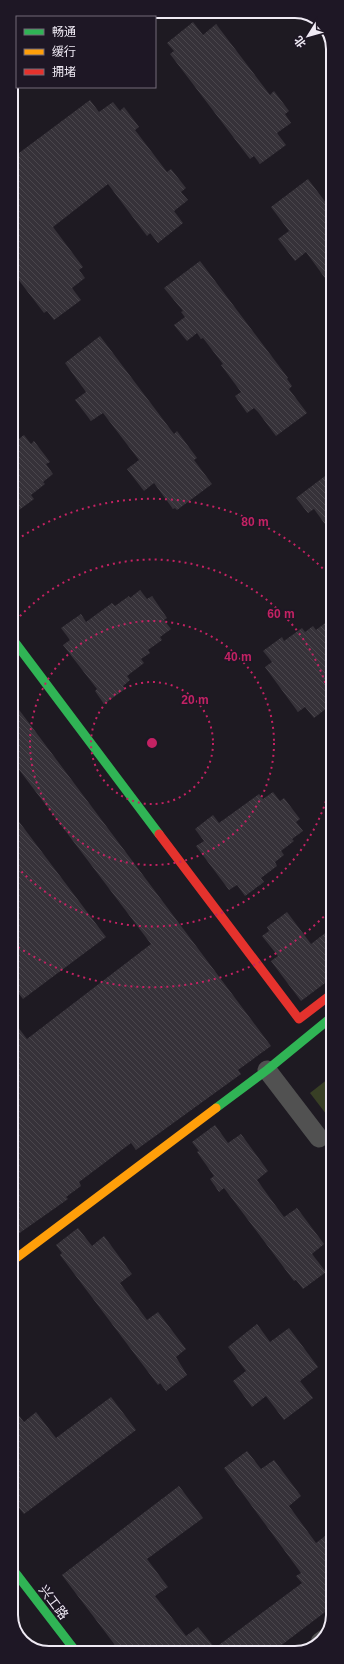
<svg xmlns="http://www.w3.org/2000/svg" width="344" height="1664" font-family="Helvetica,'Noto Sans SC',sans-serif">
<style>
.pitch{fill:#383f25}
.building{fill:url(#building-back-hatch)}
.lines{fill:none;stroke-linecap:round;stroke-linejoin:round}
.street{stroke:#515151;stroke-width:19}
.fast{stroke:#30b455;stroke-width:9}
.slow{stroke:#ff9f0a;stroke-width:9}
.jam{stroke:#e5322d;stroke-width:9}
.ring{fill:none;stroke:#c42263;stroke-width:2;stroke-dasharray:2 4}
.labels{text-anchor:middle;stroke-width:3.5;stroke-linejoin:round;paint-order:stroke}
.street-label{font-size:13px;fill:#efeaf4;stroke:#1e1725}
.rim{fill:none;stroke:#efeaf4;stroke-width:2}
.centre{fill:#c42263;stroke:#1e1725;stroke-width:2}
.ring-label{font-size:12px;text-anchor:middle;font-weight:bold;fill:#c42263;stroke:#1e1725;stroke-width:3.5;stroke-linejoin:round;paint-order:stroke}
</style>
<defs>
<pattern id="building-back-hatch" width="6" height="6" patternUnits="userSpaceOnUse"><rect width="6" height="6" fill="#363239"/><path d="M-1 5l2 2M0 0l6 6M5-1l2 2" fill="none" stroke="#4a464c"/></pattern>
</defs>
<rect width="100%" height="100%" fill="#1e1a22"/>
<!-- pitch -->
<path class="pitch" d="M333 1075V1123L310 1093Z"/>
<!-- building -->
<path class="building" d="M193 22 203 35 216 24 270 95 274 91 289 111 285 114 291 123 277 133 286 145 260 164 254 156 250 159 170 54 174 51 167 43Z
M90 100 99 112 113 102 120 111 124 107 139 127 135 130 167 172 171 169 186 188 181 192 188 200 174 211 183 223 158 243 150 233 147 236 108 184 53 227 83 267 79 270 85 278 72 288 81 300 54 320 47 311 44 313 11 270V159Z
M308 179 333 212V289L306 252 295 261 278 239 289 231 271 207Z
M200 261 288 378 287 379 292 386 289 389 307 413 276 436 258 412 254 408 247 413 235 396 241 392 221 365 223 364 203 338 201 339 197 333 187 341 174 325 185 317 181 312 183 311 164 288Z
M100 336 174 434 177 431 197 458 194 460 212 484 177 510 175 508 173 509 154 483 144 491 127 469 139 460 103 413 91 421 75 400 86 392 65 363Z
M24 435 31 444 34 441 50 462 46 464 53 474 43 482 45 484 31 495 34 499 11 516V445Z
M333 470V535L314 509 308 513 296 498Z
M140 590 147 599 152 596 167 618 164 620 171 629 160 637 162 640 148 650 150 653 141 659 144 663 127 676 130 680 123 686 125 689 104 704 95 691 97 689 63 645 70 640 61 628 81 614 86 622 112 603 115 606 129 596 130 598Z
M333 617V691L326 696 332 704 314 718 305 707 298 712 265 667 272 662 263 651 282 637 284 641 302 628 305 632 313 626 316 630Z
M11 699 271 1046 238 1070 241 1074 136 1150 131 1143 79 1182 81 1186 66 1197 68 1199 11 1239V1018L27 1039 151 944 11 759Z
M273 792 280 801 284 798 300 819 296 822 303 831 292 839 294 841 281 851 284 855 275 862 277 866 261 878 264 882 245 896 237 885 229 890 196 846 204 841 195 829 213 815 219 823 259 794 263 799Z
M11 811 106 937 23 999 11 984Z
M287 912 311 944 333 927V981L325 983 301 1001 271 961 278 956 262 936 269 931 267 927Z
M215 1125 228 1143 241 1134 268 1171 257 1180 270 1198 284 1217 297 1208 324 1244 312 1254 326 1272 303 1289 296 1280 294 1281 224 1188 219 1192 210 1179 214 1176 197 1152 199 1151 192 1142Z
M78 1228 92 1246 104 1236 132 1274 120 1283 147 1320 158 1312 186 1349 176 1357 187 1375 166 1391 160 1383 158 1385 60 1255 62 1253 56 1245Z
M257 1324 270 1342 289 1328 318 1367 300 1381 313 1398 284 1420 266 1396 252 1407 233 1381 246 1371 228 1347Z
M111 1397 136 1430 24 1514 11 1498V1405L24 1422 36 1412 56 1438Z
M247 1451 261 1469 274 1460 301 1496 289 1506 316 1543 333 1530V1606L271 1653H121L62 1575 179 1486 203 1518 147 1559 168 1587 155 1596 186 1636 198 1627 215 1648 302 1583 296 1576 301 1573 224 1468Z"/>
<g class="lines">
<!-- street -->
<path class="street" d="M267 1070 319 1138
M320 1642 324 1639"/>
<!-- fast -->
<path class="fast" d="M54 17 62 11
M11 637 159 834
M216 1108 267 1070 333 1016
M11 1567 77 1653"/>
<!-- slow -->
<path class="slow" d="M11 49 17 45
M11 1262 216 1108"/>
<!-- jam -->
<path class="jam" d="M159 834 299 1019 333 993"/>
</g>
<!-- distance rings -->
<g class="ring">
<circle cx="152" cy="743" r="61"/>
<circle cx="152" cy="743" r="122"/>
<path d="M333 772A183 183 0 0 1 12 861M12 625A183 183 0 0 1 333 714"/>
<path d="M332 908A244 244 0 0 1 12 943M12 543A244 244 0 0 1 332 578"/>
</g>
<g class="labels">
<!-- street labels -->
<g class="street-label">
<text transform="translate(54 1602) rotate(53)" y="5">兴工路</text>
</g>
</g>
<!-- crop -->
<path d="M0 0H344V1664H0ZM49 18H295A31 31 0 0 1 326 49V1615A31 31 0 0 1 295 1646H49A31 31 0 0 1 18 1615V49A31 31 0 0 1 49 18Z" fill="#1e1725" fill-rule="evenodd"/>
<path class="rim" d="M49 18H295A31 31 0 0 1 326 49V1615A31 31 0 0 1 295 1646H49A31 31 0 0 1 18 1615V49A31 31 0 0 1 49 18Z"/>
<circle cx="152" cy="743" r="6" class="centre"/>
<g class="ring-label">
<text x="255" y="526">80 m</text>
<text x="281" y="618">60 m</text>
<text x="238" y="661">40 m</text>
<text x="195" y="704">20 m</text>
</g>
<!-- legend -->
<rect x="16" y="16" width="140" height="72" fill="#1e1725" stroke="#726b78"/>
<rect x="24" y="29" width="20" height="6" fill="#30b455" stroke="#726b78"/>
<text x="52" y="36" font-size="12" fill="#efeaf4">畅通</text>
<rect x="24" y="49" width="20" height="6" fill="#ff9f0a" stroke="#726b78"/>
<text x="52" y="56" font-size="12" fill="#efeaf4">缓行</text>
<rect x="24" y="69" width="20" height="6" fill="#e5322d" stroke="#726b78"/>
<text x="52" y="76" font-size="12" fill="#efeaf4">拥堵</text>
<!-- north arrow -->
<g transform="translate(308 36) rotate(233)" stroke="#1e1725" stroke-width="3" paint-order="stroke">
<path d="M0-3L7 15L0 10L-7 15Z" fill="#efeaf4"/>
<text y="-6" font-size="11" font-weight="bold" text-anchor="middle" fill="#efeaf4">北</text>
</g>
</svg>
